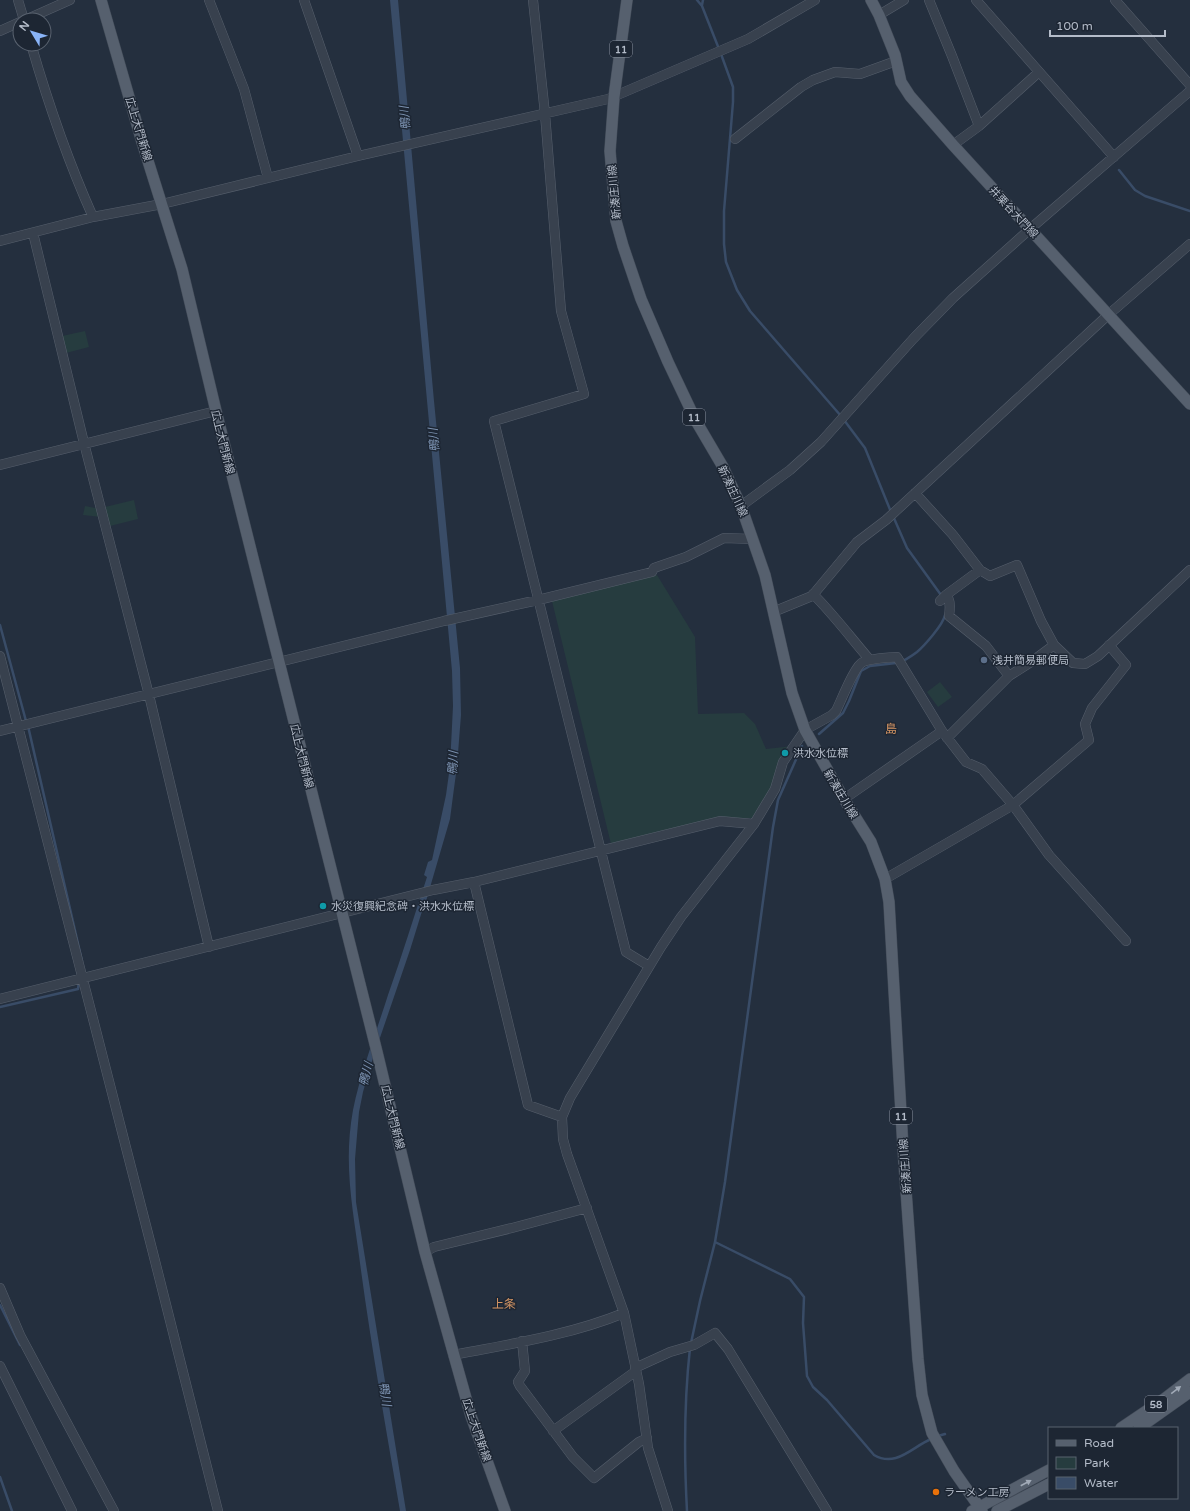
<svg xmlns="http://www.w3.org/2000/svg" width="1190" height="1511" font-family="'Varela Round','Noto Sans JP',sans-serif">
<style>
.green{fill:#263c3f}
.water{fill:#394c67}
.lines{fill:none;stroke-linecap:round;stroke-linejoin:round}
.stream{stroke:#394c67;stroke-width:2.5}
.minor-casing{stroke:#565f6c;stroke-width:10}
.major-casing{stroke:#414a57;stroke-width:12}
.minor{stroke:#38414e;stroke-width:9}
.major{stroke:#56606e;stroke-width:11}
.oneway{fill:#a1aab7}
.service-dot{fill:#5c6f8a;stroke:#1d2633;stroke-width:1.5}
.culture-dot{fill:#0f9aa8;stroke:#1d2633;stroke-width:1.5}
.food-dot{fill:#e8710a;stroke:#1d2633;stroke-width:1.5}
.labels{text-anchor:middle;stroke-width:3;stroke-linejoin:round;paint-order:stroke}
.shield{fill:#1d2633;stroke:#878f9c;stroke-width:1}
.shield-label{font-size:10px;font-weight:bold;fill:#b4bcc9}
.street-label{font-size:11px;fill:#b4bcc9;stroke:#1d2633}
.poi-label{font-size:11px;fill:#b4bcc9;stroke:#1d2633;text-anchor:start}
.water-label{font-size:12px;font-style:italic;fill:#7c92b1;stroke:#1d2633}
.neighbourhood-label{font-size:12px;fill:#d59563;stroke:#1d2633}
</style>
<rect width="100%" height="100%" fill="#242f3e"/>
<!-- green -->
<path class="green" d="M85 331 89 347 66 353 62 336Z
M134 500 138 519 110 526 105 507Z
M85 506 100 509 101 517 83 515Z
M657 575 695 637 698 714 744 713 755 724 766 749 793 746 778 791 762 818H719L611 844 552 601Z
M940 682 952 697 938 707 927 692Z"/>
<!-- water -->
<path class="water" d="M390 0H398L434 401 460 668 461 715 457 766 453 796 450 819 424 908H423L410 950 371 1064 363 1092 359 1112 355 1159 356 1202 406 1511H400C386 1428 371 1346 360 1263 353 1209 343 1165 353 1110 361 1071 376 1033 388 995 402 956 414 916 427 877L424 875 428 862 432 860 446 795 450 766 453 706 452 671Z"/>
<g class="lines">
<!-- stream -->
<path class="stream" d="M697 0 702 6 719 49
M702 5 703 0
M721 54 733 87V102L724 211V244L726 262 737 290 750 311 841 416 865 448 891 512
M1119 170 1135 190 1145 196 1190 211
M893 516 907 548 941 595
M0 625 26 721
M903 661C908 658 912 656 917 652 924 646 943 625 945 615
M28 726 82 961
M819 734 843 713 849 701 861 671 870 666 896 663
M0 1007 78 989 79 982
M715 1242 790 1279 804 1297 803 1323 807 1376 813 1387 827 1400 874 1455C896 1468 912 1447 931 1439
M0 1305 20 1345 22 1344
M691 1343 700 1301 715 1242 725 1182 773 827 778 800 802 746
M938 1436 945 1434
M0 1477 12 1511
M687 1511C684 1456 684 1402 690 1348"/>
<defs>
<path id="minor" d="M18 0 24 20
M209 0 244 89 268 178
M304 0 358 156
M533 0 545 114 561 311 584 394 494 421 626 952 649 966
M929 0 952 56 979 126
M976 0 1114 157
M1115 0 1190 85
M879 15 904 0
M25 20 70 0
M0 31 20 22
M31 44C48 103 68 161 93 217
M735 139 801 87 813 80 835 72 860 74 896 61
M953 145 979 126 1039 72
M33 233 84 443 149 695 209 947
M0 241 93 217 162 204 358 156 608 99 748 39 815 0
M0 465 216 411
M915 493 953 535 980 570 990 576 1017 565 1041 621 1054 645 1073 663 1085 664 1098 656 1190 570
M741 506 790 470 821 442 913 339 953 298 1030 229 1190 91
M813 594C834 615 851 638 870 660
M946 595 980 570
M940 601 946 595C951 600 950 609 949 616L986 646 1009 676
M773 612 812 596 857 542 886 520 1108 315 1190 244
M0 656 152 1249 218 1511
M0 731 444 621 538 600 652 572 654 568 686 557 724 538 753 539
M947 738 1009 676 1031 662 1054 645
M844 799 942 731
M885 879 1013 805 1089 740 1085 724 1092 708 1126 665 1109 645
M474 882 528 1105 562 1117
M0 999 433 890 474 882 720 821 754 824
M425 1252 434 1247 512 1228 587 1208
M0 1288 20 1335 114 1511
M522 1341 525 1371 518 1382 520 1386 573 1457 594 1478 639 1442 647 1438
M453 1355C511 1344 570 1335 624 1313
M0 1366 72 1511
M635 1368 670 1352 694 1345 715 1333 728 1349 827 1511
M553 1431 636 1371
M668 1511 648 1448 639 1384 624 1313 567 1154 563 1139 562 1117 570 1098 661 947 681 917 754 824 775 789 783 762 805 730 832 715 836 711C841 701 855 665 863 662 872 658 887 658 897 657L942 731 966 762 982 769 1013 805 1049 855 1126 941"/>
<path id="major" d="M101 0 142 142 182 269 216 411 377 1052 425 1252 471 1416 505 1511
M627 0 614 97 610 151 616 221 623 246 641 299 668 362 696 421 723 467 741 506 765 575 792 693 805 730 844 799 871 842 885 879 889 902 903 1148 918 1359 922 1395 932 1433 954 1471 982 1511
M871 0 879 15 895 55 901 82 910 96 953 145 1190 404
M1121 1428 1164 1399 1190 1379
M1139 1428 1190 1392
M972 1511 1049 1470
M997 1511 1049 1484"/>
</defs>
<!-- minor casing -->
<use href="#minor" class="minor-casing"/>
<!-- major casing -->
<use href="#major" class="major-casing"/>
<!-- minor -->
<use href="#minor" class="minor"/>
<!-- major -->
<use href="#major" class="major"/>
</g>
<!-- one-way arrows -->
<defs><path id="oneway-solid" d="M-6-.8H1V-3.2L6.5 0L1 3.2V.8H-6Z"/></defs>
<g class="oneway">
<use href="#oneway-solid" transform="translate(1176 1390) rotate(-37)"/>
<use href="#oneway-solid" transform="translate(1026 1483) rotate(-28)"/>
</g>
<!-- markers -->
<circle class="service-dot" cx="984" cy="660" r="4"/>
<g class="culture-dot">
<circle cx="785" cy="753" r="4"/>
<circle cx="323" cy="906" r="4"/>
</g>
<circle class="food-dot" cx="936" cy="1492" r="4"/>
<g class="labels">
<!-- shield labels -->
<g class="shield">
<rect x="610" y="41" width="22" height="16" rx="3"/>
<rect x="683" y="409" width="22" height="16" rx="3"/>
<rect x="890" y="1108" width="22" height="16" rx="3"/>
<rect x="1145" y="1396" width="22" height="16" rx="3"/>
</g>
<g class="shield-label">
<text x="621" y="53">11</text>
<text x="694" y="421">11</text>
<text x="901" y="1120">11</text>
<text x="1156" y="1408">58</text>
</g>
<!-- street labels -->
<g class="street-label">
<text transform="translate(139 129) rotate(73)" y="4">広上大門新線</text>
<text transform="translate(614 192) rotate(-95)" y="4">新湊庄川線</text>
<text transform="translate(1014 212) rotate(47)" y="4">井栗谷大門線</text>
<text transform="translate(223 442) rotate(76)" y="4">広上大門新線</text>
<text transform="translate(733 491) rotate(65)" y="4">新湊庄川線</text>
<text transform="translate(302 756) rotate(76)" y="4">広上大門新線</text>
<text transform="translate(841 794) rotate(59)" y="4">新湊庄川線</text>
<text transform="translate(393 1117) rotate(76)" y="4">広上大門新線</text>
<text transform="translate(905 1166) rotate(-94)" y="4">新湊庄川線</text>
<text transform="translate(477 1430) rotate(71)" y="4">広上大門新線</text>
</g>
<!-- poi labels -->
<g class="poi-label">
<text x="992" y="664">浅井簡易郵便局</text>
<text x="793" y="757">洪水水位標</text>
<text x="331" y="910">水災復興紀念碑・洪水水位標</text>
<text x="944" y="1496">ラーメン工房</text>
</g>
<!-- water labels -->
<g class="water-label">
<text transform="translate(405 118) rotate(-95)" y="4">鴨川</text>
<text transform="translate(434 440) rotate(-95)" y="4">鴨川</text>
<text transform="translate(453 763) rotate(-87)" y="4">鴨川</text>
<text transform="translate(366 1074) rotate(-75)" y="4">鴨川</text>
<text transform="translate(385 1394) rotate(81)" y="4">鴨川</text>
</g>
<!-- neighbourhood labels -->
<g class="neighbourhood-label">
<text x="891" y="733">島</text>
<text x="504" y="1308">上条</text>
</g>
</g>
<!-- legend -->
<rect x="1048" y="1427" width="130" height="72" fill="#1d2633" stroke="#59626f"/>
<rect x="1056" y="1440" width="20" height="6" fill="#56606e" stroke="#59626f"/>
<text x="1084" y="1447" font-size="12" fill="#b4bcc9">Road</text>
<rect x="1056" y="1457" width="20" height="12" fill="#263c3f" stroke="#59626f"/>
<text x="1084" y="1467" font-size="12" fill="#b4bcc9">Park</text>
<rect x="1056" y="1477" width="20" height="12" fill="#394c67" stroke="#59626f"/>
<text x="1084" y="1487" font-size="12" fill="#b4bcc9">Water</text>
<!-- north arrow -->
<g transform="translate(32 32) rotate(308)"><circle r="19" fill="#1d2633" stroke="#59626f"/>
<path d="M0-3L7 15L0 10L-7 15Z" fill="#8ab4f8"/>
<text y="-6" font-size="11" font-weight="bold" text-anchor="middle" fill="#b4bcc9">N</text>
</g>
<!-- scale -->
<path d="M1050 30v6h115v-6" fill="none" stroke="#b4bcc9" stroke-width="2"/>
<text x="1056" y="30" font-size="12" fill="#b4bcc9" stroke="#1d2633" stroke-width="3" paint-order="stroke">100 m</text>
</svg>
